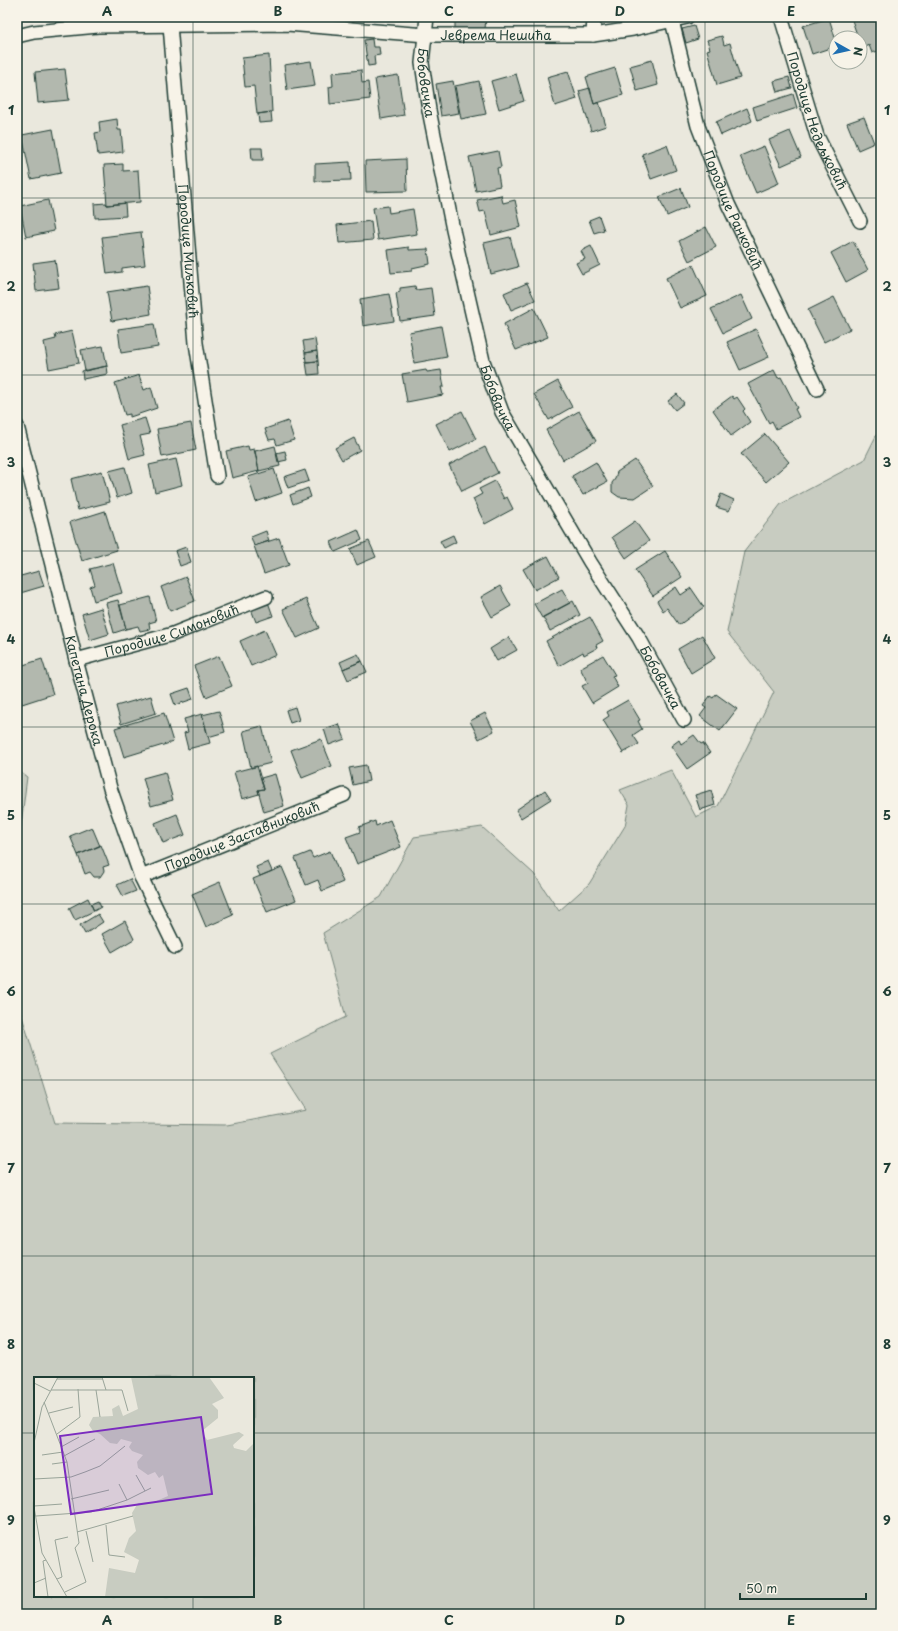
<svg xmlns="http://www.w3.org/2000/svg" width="898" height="1631" font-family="'Playpen Sans',sans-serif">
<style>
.green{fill:#c8ccc1;stroke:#74847a;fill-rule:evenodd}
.building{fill:#b2b8ae;stroke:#1f3d34}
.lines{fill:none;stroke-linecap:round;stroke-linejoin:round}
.street-casing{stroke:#1f3d34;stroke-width:16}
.street{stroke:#f7f3e8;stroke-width:13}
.grid{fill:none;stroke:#1f3d34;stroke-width:1;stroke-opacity:0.55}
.labels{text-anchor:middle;stroke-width:4;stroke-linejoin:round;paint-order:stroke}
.street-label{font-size:13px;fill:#1f3d34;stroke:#f7f3e8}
.inset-road{fill:none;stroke:#99a499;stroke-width:1}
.view{fill:#7b2cbf;fill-opacity:0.15;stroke:#7b2cbf;stroke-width:2}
.inset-edge{fill:none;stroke:#1f3d34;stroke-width:2}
.neatline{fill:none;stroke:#1f3d34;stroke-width:1.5}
.grid-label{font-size:13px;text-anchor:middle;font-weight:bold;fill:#1f3d34}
</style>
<rect width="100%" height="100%" fill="#eae8dd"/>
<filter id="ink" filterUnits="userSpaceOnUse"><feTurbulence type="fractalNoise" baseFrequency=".025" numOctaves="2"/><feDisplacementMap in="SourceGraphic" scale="8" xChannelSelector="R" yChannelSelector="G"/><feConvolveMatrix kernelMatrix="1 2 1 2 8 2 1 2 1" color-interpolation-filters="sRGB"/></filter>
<g filter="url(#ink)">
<!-- green -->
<path class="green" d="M881 426V1614H17V1000L55 1123 227 1125 306 1110 270 1054 346 1017 323 933 381 897 414 837 482 827 534 874 559 911 589 884 625 826 629 805 620 790 671 770 696 817 718 806 774 692 727 632 744 552 781 504 864 460ZM35 1378H253V1596H35Z
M17 770 27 777 17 857Z"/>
<!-- building -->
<path class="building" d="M455 17H486L485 29 455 28Z
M851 17H881V50L872 53 869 45 862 48 860 38H858Z
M829 18 836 41V46L812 54 803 26Z
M694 26 698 39 686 43 682 29Z
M722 36 724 45 730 43 740 78 717 85 707 50 710 49 707 40Z
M372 39 373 47H379L380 55 374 56 375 65 368 66 364 40Z
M269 55 272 112 257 114 254 86 245 87 242 58Z
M652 60 658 85 637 91 630 66Z
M311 61 315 86 287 90 284 65Z
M615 68 623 95 594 104 586 77Z
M65 69 69 100 38 103 35 72Z
M361 70 362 83 368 82 370 99 330 104 329 87 333 86 332 73Z
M568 71 577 99 555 106 547 77Z
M516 74 524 101 499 109 491 81Z
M398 75 404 115 381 119 375 79Z
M789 77 792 88 777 92 774 81Z
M453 81 459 113 441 116 436 84Z
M479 81 486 114 461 119 455 86Z
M590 88 594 104 599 102 606 126 591 131 579 91Z
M793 94 797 108 757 121 753 107Z
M747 108 752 121 721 135 716 122Z
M271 112 272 122 259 123 258 114Z
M864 117 874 143 858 150 847 123Z
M117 119 118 130H121L123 152 98 155 95 133 100 132 99 122Z
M53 129 61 173 31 179 22 135Z
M790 131 801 157 781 166 769 140Z
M667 145 676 170 651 179 642 154Z
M764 146 779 183 756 193 740 156Z
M251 148H262L263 160H252Z
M498 151 501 167 497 168 500 186 476 191 469 157Z
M406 159 407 191 366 192 365 161Z
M350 162 351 180 315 181V164Z
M123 164V171L138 170 140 202 107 205 104 165Z
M681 188 688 207 667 216 659 197Z
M501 195 503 203 515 200 521 227 491 235 485 211 480 212 477 200Z
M48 200 54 231 26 237 20 206Z
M106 203 107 205 125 203 126 216 95 218 94 204Z
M388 206 389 213 413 209 417 234 378 240 373 208Z
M599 216 604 230 594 233 589 220Z
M371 221 373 240 339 243 337 225Z
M706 227 716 247 689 261 679 241Z
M141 232 145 265 122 268V272L107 274 102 237Z
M510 237 518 267 491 274 484 243Z
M853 241 868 270 846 282 831 253Z
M591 246 600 265 582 274 576 263 585 259 581 251Z
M409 247V250L428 249 430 264 412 268V271L391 273 388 250Z
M55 260 59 288 36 291 33 263Z
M693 265 707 296 680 308 666 278Z
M527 283 535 300 511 310 504 293Z
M147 286 151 314 112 321 107 292Z
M415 286 416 290 431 288 435 316 400 321 396 293 400 292V288Z
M389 294 394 321 363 326 360 299Z
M741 295 752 319 723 333 711 309Z
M834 297 850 329 824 342 808 310Z
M534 308 548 337 516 350 504 324Z
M154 324 158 347 121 353 118 329Z
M441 326 447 357 414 363 409 332Z
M756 329 769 357 740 370 727 342Z
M72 331 79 363 49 369 44 342 56 339 55 335Z
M315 339 317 351 305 353 303 341Z
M103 346 107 366 85 371 81 350Z
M317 351 318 361 306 362 305 353Z
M318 361 319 374 308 375 306 362Z
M107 366 108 374 83 379 82 371Z
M426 370 427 372 441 370 444 387H441L443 395 407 402 402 374Z
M774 370 778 378 781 377 797 408 795 409 799 417 776 429 772 421 769 423 748 384Z
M139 375 144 390 151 387 157 408 130 417V414L125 415 115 383Z
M558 381 572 407 549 420 534 394Z
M677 394 684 403 675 410 668 401Z
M732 396 734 399 737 397 745 409 743 411 750 422 731 436 713 410Z
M462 411 476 439 450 452 436 424Z
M579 411 596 441 563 460 546 430Z
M145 418 150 434 140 436 145 455 129 459 120 425Z
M288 421 294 440 277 445 275 439 269 440 265 429Z
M191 423 196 450 162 457 157 429Z
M765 434 789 462 766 482 741 454Z
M354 438 360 450 342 460 335 448Z
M248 446 249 450 254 449 259 471 232 478 226 451Z
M275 446 280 466 259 471 255 451Z
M485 447 498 473 462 491 449 465Z
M285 451 287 460 278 462 276 453Z
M176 459 182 485 155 492 149 465Z
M635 460 653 486 635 498 619 497 612 492V483L615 479 617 472Z
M596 462 607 482 583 495 572 476Z
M125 467 132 493 117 498 109 471Z
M274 469 282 493 256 502 248 477Z
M305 470 309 481 288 488 284 477Z
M102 471 110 502 78 510 71 479Z
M495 481 504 499 507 497 513 509 485 524 473 499 482 494 479 489Z
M308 488 311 497 293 504 290 495Z
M721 494 734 500 729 511 716 507Z
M105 511 117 550 82 561 70 522Z
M635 521 649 541 626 558 612 537Z
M358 530 362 540 335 552 331 542Z
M266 531 269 541 254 546 251 537Z
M453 535 456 542 444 548 440 541Z
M279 538 289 565 264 574 254 546Z
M369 541 376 557 357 565 350 549Z
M186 547 191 562 180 566 175 551Z
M665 551 682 577 653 596 635 570Z
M548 556 559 577 535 590 523 569Z
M113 563 122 593 94 601 90 587 95 585 90 569Z
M39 571 44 586 17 594V577Z
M186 577 195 601 170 611 161 587Z
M500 586 511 606 492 617 481 597Z
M676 587 681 595 691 588 704 607 679 625 667 608 663 611 657 601Z
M562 589 570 603 542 618 534 604Z
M150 597 156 621 149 623 150 629 140 631 138 626 126 629 120 605Z
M306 599 319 628 297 638 283 609Z
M118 600 126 629 114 633 106 603Z
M573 601 580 615 550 631 543 617Z
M268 602 273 616 256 622 251 609Z
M101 608 109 634 90 640 82 614Z
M590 617 603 641 596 645 597 648 584 655 583 652 559 666 546 641Z
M265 630 276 655 251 666 240 641Z
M702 635 715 658 691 673 678 649Z
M509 637 517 650 497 661 490 649Z
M358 654 362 661 343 669 340 662Z
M603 655 615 675 612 676 618 687 592 703 582 686 588 683 580 668Z
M219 656 232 686 206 697 194 666Z
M42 659 53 694 22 704 17 690V667Z
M362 661 367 672 348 680 343 669Z
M189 688 193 699 175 705 171 694Z
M716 694 737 709 720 731 700 716 706 708 703 706 710 696 713 698Z
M151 696 156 713 121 724 116 706Z
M628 700 640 720 638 721 642 729 633 735 639 744 623 753 603 720 609 716 607 712Z
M295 707 299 720 290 723 286 710Z
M219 711 225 732 208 737 202 715Z
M164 713 173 742 124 757 115 728Z
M485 713 494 731 479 739 470 721Z
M202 714 210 743 188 749 184 733 188 732 184 719Z
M339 724 345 739 329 745 324 729Z
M262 726 271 763 251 768 243 731Z
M694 735 701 744 703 743 710 753 687 769 671 746 679 740 681 744Z
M321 739 332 766 302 778 291 750Z
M366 765 369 781 353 785 349 768Z
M257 766 264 789 258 790 259 794 242 799 234 772Z
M165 772 173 800 151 806 143 778Z
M275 774 284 806 264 812 258 790 264 789 261 778Z
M545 790 551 799 521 818 516 810Z
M711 790 715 805 700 810 695 795Z
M177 814 185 835 163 843 155 823Z
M390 820 401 847 357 864 346 837 360 832 359 827 375 821 376 826Z
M92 827 100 846 78 855 70 836Z
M101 845 109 865 103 867 104 871 100 877H94L90 872 85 874 78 855Z
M330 851 343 882 322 891 318 880 306 885 295 858 310 852 313 858Z
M268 862 272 871 260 876 256 867Z
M282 867 296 900 267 912 253 879Z
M130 879 136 891 123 896 117 885Z
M220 882 233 915 206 927 192 894Z
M88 898 94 911 75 920 69 908Z
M98 901 101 907 94 911 91 904Z
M98 914 103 922 85 934 80 925Z
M125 921 134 939 112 952 102 934Z"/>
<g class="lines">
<defs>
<g id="street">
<path id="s1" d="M427 17 422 63 429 110 453 230 483 361 502 412 590 562 639 638 684 720"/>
<path id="s2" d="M781 17 817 136 860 221"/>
<path id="s3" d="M672 21 698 126 728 204 817 389"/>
<path id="s4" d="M170 25 196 343 217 476"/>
<path d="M593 35 594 17"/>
<path id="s5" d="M17 36 34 32 98 26 287 24 426 35H593L633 29 687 17"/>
<path id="s6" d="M17 426 76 660 110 788 141 877 175 947"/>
<path id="s7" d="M76 660 173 634 266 597"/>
<path id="s8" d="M141 877 344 795"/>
</g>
</defs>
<!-- street casing -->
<use href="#street" class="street-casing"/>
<!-- street -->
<use href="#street" class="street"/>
</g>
</g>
<!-- grid -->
<path class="grid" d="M193 17V1378M364 17V1614M534 17V1614M705 17V1614M17 198H881M17 375H881M17 551H881M17 727H881M17 904H881M17 1080H881M17 1256H881M17 1433H35M253 1433H881M193 1596V1614"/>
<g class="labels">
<!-- street labels -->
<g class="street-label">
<text dy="5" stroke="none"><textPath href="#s5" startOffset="480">Јеврема Нешића</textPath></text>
<text dy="5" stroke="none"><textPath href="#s1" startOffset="66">Бобовачка</textPath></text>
<text dy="5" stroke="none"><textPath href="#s2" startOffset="110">Породице Недељковић</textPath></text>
<text dy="5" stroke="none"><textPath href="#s3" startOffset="199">Породице Ранковић</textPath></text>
<text dy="5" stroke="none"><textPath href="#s4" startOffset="227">Породице Миљковић</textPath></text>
<text dy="5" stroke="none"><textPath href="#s1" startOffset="390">Бобовачка</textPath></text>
<text dy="5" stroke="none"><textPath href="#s7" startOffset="100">Породице Симоновић</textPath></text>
<text dy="5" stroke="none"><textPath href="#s1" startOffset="714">Бобовачка</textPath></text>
<text dy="5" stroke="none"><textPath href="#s6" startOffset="273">Капетана Дерока</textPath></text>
<text dy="5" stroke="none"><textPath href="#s8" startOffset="109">Породице Заставниковић</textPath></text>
</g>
</g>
<!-- overview -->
<g transform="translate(34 1377)">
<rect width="220" height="220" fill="#eae8dd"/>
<path d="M97 0H175L190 21 178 27 184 33V41L168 54 173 63 205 55 210 58 199 68 200 71 212 74 220 66V220H71L75 191 101 196 105 183 90 175 95 161 102 154 98 136 104 126 120 125 134 119 129 98 125 101 121 95 114 98 104 91 103 85 109 78 98 74 95 70 98 65 87 62 83 67 76 66 66 57 59 54 55 48 59 40 79 39 78 32 85 28 89 39 104 32Z" fill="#c8ccc1"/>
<path class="inset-road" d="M68 0 72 13M23 2H69M0 6 16 14M17 13H88L94 34M62 13 66 40M10 25 33 85 45 166 41 171 52 205 31 215M15 36 39 30M23 57 46 40 44 12M0 66 8 30 24 0M27 70 45 60M8 78 29 75M30 79 61 62M18 87 33 85M102 98 111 114M0 102 37 100 51 95 66 89 91 69M85 107 93 123M37 122 75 113M0 129 28 127M0 130 8 176 33 220M2 139 57 135 93 123 117 111M72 148 75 178 91 180M52 154 59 185M43 155 99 139M12 183 9 184 14 220M23 202 28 200 21 163 34 160M0 206 12 201"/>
<path class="view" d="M167 40 178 117 37 137 26 59Z"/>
<rect width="220" height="220" class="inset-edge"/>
</g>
<!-- margin -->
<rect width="898" height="1631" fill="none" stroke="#f7f3e8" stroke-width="44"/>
<!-- north arrow -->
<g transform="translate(848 50) rotate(98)"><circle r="19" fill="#f7f3e8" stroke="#a1aaa0"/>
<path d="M0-3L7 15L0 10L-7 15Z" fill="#1f6fb2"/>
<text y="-6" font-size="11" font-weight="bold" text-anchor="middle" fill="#1f3d34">N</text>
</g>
<!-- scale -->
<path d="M740 1593v6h126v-6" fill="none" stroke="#1f3d34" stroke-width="2"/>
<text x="746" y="1593" font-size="12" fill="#1f3d34" stroke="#f7f3e8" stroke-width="3" paint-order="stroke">50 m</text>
<rect x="22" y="22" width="854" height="1587" class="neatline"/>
<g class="grid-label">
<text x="107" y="16">A</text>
<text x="278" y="16">B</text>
<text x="449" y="16">C</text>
<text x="620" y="16">D</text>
<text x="791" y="16">E</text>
<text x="11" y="115">1</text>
<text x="887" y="115">1</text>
<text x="11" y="291">2</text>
<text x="887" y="291">2</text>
<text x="11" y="467">3</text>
<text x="887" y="467">3</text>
<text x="11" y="644">4</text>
<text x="887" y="644">4</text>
<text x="11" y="820">5</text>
<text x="887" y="820">5</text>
<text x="11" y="996">6</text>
<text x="887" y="996">6</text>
<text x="11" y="1173">7</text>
<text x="887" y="1173">7</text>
<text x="11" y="1349">8</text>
<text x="887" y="1349">8</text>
<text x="11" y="1525">9</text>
<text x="887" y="1525">9</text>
<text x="107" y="1625">A</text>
<text x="278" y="1625">B</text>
<text x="449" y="1625">C</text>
<text x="620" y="1625">D</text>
<text x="791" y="1625">E</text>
</g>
</svg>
